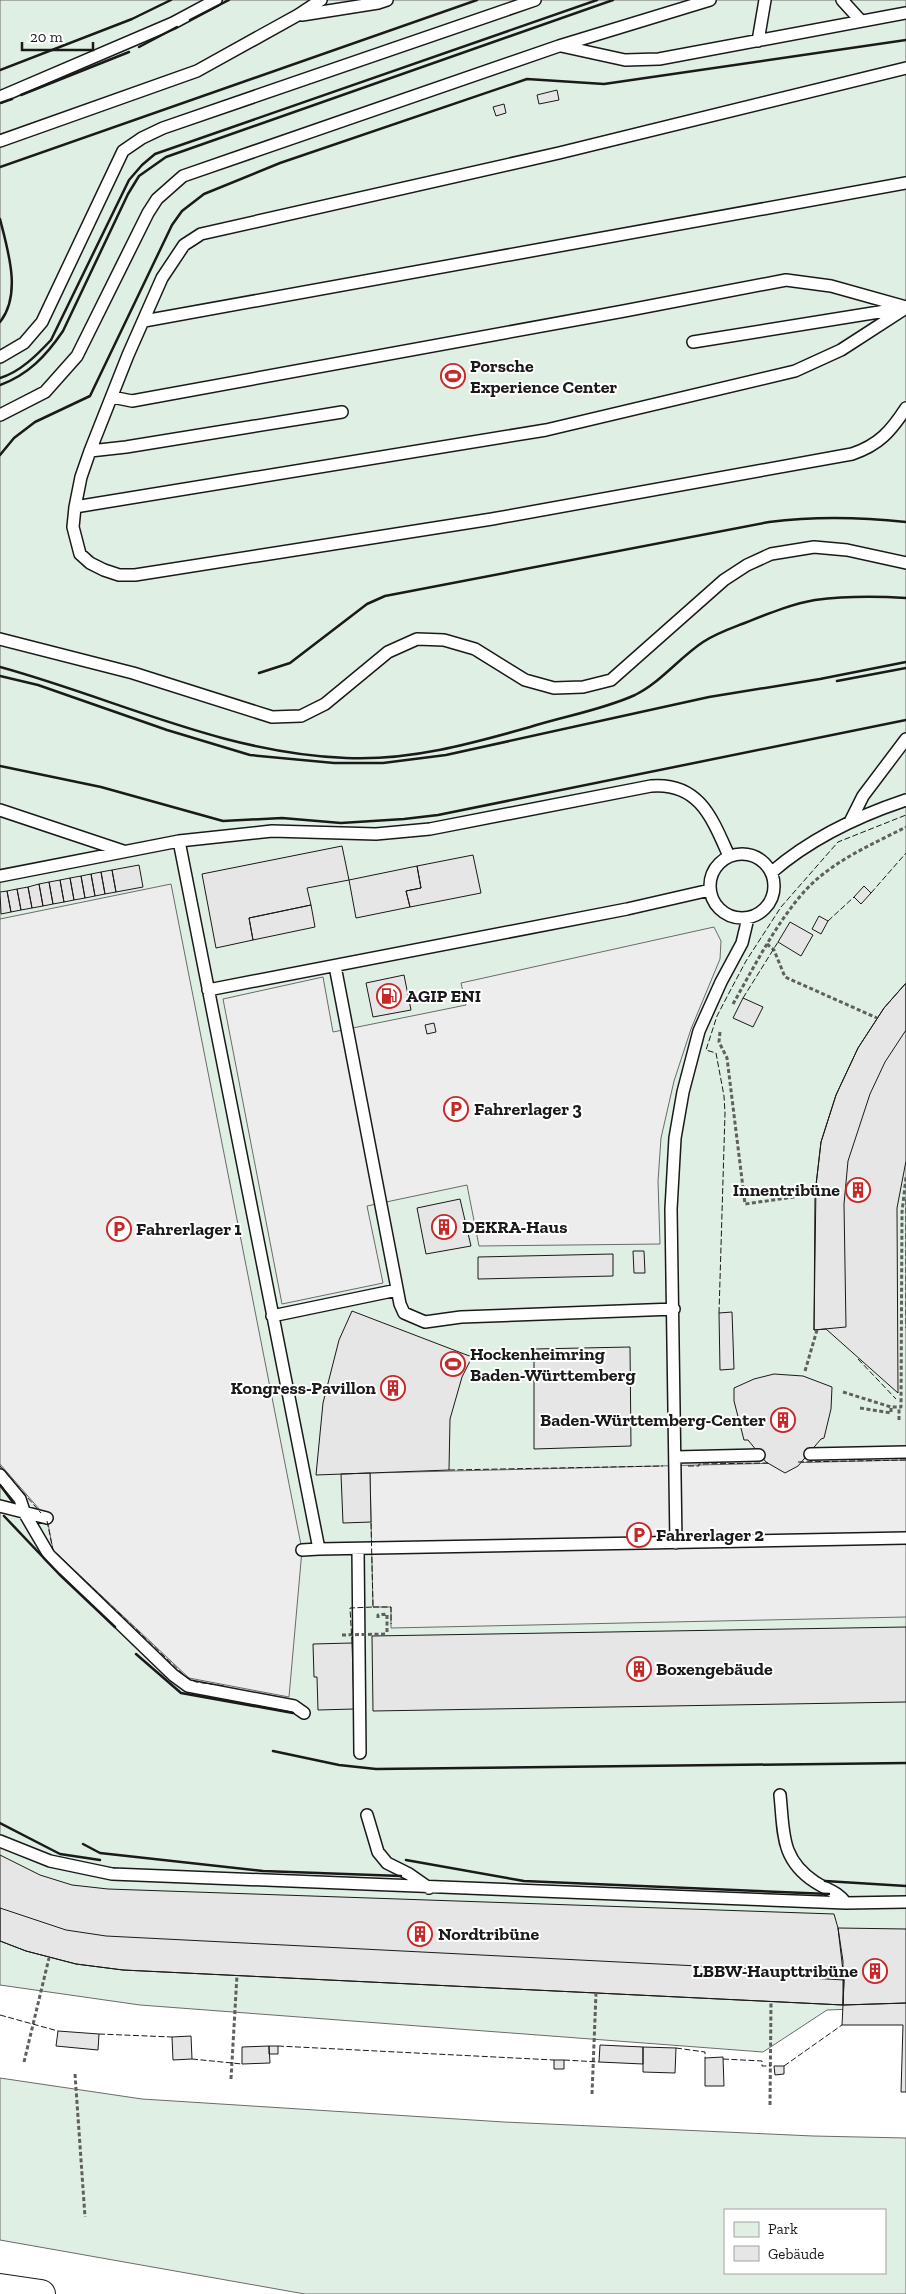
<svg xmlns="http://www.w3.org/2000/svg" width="906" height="2294" font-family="'Zilla Slab',serif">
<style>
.green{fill:#e0efe3;stroke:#6a6a6a;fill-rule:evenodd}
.parking{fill:#ededed;stroke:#6a6a6a}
.building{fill:#e6e6e6;stroke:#1a1a1a}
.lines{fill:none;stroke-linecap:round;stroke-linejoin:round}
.lane-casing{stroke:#1a1a1a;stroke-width:14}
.highway-casing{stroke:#1a1a1a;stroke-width:30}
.path{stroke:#5f5f5f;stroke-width:3;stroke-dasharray:4 2.5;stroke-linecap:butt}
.lane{stroke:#fff;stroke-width:11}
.highway{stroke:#fff;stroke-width:28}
.path-bridge{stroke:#5f5f5f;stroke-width:3;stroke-dasharray:4 2.5;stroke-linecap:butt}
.fence{stroke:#1a1a1a;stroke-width:1;stroke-dasharray:6 2.5;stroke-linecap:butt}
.wall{stroke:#1a1a1a;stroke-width:2.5}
.labels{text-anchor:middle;stroke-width:4;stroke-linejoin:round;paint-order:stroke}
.poi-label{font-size:18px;font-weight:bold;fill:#1a1a1a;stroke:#fff;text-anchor:start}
</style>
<rect width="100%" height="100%" fill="#fff"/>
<!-- green -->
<path class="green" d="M0 0H906V2007L827 2010 763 2052 140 2005 0 1985Z
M0 2078 142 2099 504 2122 813 2136 906 2138V2294H305L0 2240ZM885 2210V2273H725V2210Z"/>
<!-- parking -->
<path class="parking" d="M171 884 302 1550 289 1697 189 1678 53 1550 47 1518 0 1464V919Z
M714 927 721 941 720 959 691 1029 674 1081 661 1138 658 1181 660 1244 479 1246 467 1185 367 1206 383 1283 282 1304 223 999 323 977 333 1032 466 1005 461 983Z
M906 1460V1617L391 1628V1607H373L370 1473Z"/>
<!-- building -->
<path class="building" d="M557 90 559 100 539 104 537 95Z
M504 104 506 113 496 116 493 107Z
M342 846 349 880 307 888 311 905 249 918 253 940 216 948 202 874Z
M473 855 481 893 410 907 406 891 421 888 417 866Z
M139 865 143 887 116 892 112 870Z
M417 866 421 888 406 891 410 907 356 918 349 880Z
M112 870 116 892 105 894 101 872Z
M101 872 105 894 95 896 91 874Z
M91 874 95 896 85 898 81 876Z
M81 876 85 898 74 900 70 878Z
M70 878 74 900 64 902 60 880Z
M60 880 64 902 53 904 49 882Z
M49 882 53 904 43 906 39 884Z
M39 884 43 906 32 908 28 887Z
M864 886 871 893 861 904 854 897Z
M28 887 32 908 21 910 17 889Z
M17 889 21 910 11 912 7 891Z
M7 891 11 912 1 914 0 892Z
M311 905 315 927 253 940 249 918Z
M819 916 828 921 821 934 812 929Z
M790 922 813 935 801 956 778 942Z
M404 975 411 1010 373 1017 366 983Z
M906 983V1030L885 1062 870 1094 848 1161 844 1204 846 1327 814 1330 816 1185 821 1142 836 1095 858 1048 884 1008Z
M906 983V1161L897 1208 898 1393 826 1329 814 1330 815 1194 821 1142 836 1095 858 1048 884 1008Z
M743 998 763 1007 753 1027 733 1018Z
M434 1023 436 1032 427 1034 425 1025Z
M460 1199 471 1246 426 1254 417 1208Z
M633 1251H644L645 1273H634Z
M613 1254V1276L478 1279V1257Z
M352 1311 472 1357 462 1377 450 1419 449 1470 316 1475 323 1403 339 1340Z
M732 1312 734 1369 720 1370 719 1313Z
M630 1347 631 1446 534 1449V1349Z
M774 1374 803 1376 832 1387 831 1409 824 1438 821 1439 798 1466 785 1473 766 1462 748 1440H744L734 1401V1388L754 1379Z
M370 1473 371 1522 343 1523 341 1474Z
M906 1627V1702L373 1711 372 1636Z
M352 1643 354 1709 318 1710 317 1677H314L313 1644Z
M0 1855 40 1875 72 1885 108 1889 834 1914 838 1928 843 1961V2005L123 1970 76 1964 26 1951 0 1941Z
M0 1908 66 1930 106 1936 777 1970 776 1976 844 1980 843 2005 123 1970 76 1964 26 1951 0 1941Z
M838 1928 906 1929V2003L843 2005 844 1980Z
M906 2003V2092H901L903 2025H842L843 2005Z
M58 2031 99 2034 98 2050 56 2046Z
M191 2036 192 2059 173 2060 172 2037Z
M600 2045 643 2047V2064L599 2062Z
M269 2046H278V2054H269Z
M269 2046 270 2063 242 2064V2047Z
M643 2047 676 2048 675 2073 643 2072Z
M723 2057 724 2086H705V2058Z
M554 2060H564V2069H554Z
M774 2066H784V2074L775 2075Z"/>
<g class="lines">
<defs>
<path id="lane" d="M842 0 861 21
M302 15 378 3 387 0
M758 41 765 0
M561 46 625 60 659 59 906 13
M906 68 559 153 201 234 184 245 162 278 128 355 90 451 81 477 75 507 73 527 80 554 90 563 104 570 119 575H135L492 519 852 454C879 445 891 431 906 408
M0 97 173 23 216 0
M0 141 197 71 298 15 321 0
M144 321 906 183
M693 342 904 308
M0 357 24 343 42 322 123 151 142 138 163 128 535 0
M112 397 132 401 624 311 786 280 831 286 906 307
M0 415 45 392 77 356 148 213 157 199 183 176 559 46 710 0
M90 451 126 447 342 412
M75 507 546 430 795 371 841 350 906 308
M0 639 133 673 272 717 301 716 325 704 388 652 417 639 444 640 475 649 525 680 554 688 583 687 611 680 724 580 747 565 771 554 814 547 847 550 906 563
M0 810 123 851
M850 822 863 796 906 739
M179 841 272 831 376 834 430 829 651 786C699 782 712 818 729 856
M710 886a32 32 0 1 1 64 0a32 32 0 1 1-64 0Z
M772 872C810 839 858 816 906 800
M0 876 179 841 319 1549 906 1538
M335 966 400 1304 404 1313 425 1322 461 1317 674 1309
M208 990 627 909 710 890
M272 1316 397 1290
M810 1454 906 1452
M676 1457 759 1455
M0 1475 20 1499 25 1514 49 1555 173 1675 188 1686 294 1706 304 1713
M0 1506 47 1518
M676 1543 671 1209 675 1138 683 1092 699 1031 721 982 742 943 748 918
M358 1549 360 1753
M302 1550 319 1549
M780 1795C784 1832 780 1859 815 1882 827 1890 837 1891 846 1903
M367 1815 378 1852 387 1863 409 1874 429 1888
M0 1841 50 1861 112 1874 846 1903 906 1902"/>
<path id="highway" d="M0 2288 41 2294"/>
</defs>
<!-- lane casing -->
<use href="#lane" class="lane-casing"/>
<!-- highway casing -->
<use href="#highway" class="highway-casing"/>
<!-- path -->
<path class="path" d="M767 944 774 950 785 977 877 1018
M733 1004C754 967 775 925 803 893 830 862 871 845 906 827
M720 1032 719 1042 727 1058 745 1204 815 1194
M805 1371 817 1330
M843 1392 891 1407H901L902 1212 906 1177
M860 1408 891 1413V1407
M899 1420V1407
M378 1618V1615L387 1614V1634
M24 2062 49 1958
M75 2074 85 2217
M231 2079 237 1975
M592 2094 596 1993
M770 2105 771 2002"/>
<!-- lane -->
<use href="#lane" class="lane"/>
<!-- highway -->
<use href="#highway" class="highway"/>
<!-- path-bridge -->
<path class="path-bridge" d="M342 1635 387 1634"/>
<!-- fence -->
<path class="fence" d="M871 893 906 853
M828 921 854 897
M743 998 778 942
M906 1199V1328
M719 1313 725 1113 724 1096 716 1053 706 1050 717 1016 729 993 746 961 781 907 838 842 906 815
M858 1359 896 1399
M798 1462 906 1460
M0 1466 41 1513
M688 1466H699V1464L768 1463
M449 1470 663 1466
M47 1521 53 1550 186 1677 196 1682 225 1686
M373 1607H391V1624
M352 1643 350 1608 373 1607 371 1522
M0 2015 58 2031
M99 2034 172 2037
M278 2046 554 2060
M676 2048 705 2052V2058
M192 2059 242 2064
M723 2059 762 2061V2066H771
M564 2060 599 2062
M784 2066 842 2025"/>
<!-- wall -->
<path class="wall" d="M190 20 229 0
M139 47 177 27
M0 70 132 19 171 0
M21 95 129 52
M0 103 12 99
M0 167 477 0
M0 219C8 251 22 294 0 322
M0 378C20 372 37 355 51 340L129 180 142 165 155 154 597 0
M0 385C28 375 46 356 63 331L128 194 139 176 166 157 613 0
M0 455 14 438 35 422 90 396 172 225 182 211 204 194 280 163 527 79 604 84 906 40
M0 667C117 699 222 753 346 758 409 761 470 744 530 727 565 716 602 710 635 695 661 682 679 658 703 642 715 634 729 629 742 624 765 615 791 604 815 600 845 596 876 596 906 598
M259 673 290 663 367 604 385 596 769 522C815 516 860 517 906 522
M0 676 38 685 167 730 250 755 334 763H383L446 755 709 697 820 679 906 662
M837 681 906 668
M0 766 101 787 223 821 282 818 341 823 404 819 438 815 906 720
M0 1485 12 1501
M4 1516 59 1574 115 1627
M136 1654 181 1693 293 1713
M273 1751 339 1765 376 1769 906 1763
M0 1823 60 1854 100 1860
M83 1844 100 1853 263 1871 401 1876
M406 1860 524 1881 829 1894
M825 1881 906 1886"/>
</g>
<!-- icons -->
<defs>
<symbol id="stadium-ring" viewBox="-11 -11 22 22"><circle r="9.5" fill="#fff" stroke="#c62828" stroke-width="1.5"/><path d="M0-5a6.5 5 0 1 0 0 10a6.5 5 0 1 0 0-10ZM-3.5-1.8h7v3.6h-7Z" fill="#c62828"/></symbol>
<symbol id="fuel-ring" viewBox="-11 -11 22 22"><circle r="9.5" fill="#fff" stroke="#c62828" stroke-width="1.5"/><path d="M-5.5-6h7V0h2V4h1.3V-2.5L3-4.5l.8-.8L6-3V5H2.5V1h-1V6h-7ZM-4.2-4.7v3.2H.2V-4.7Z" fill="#c62828"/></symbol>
<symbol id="parking-ring" viewBox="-11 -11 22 22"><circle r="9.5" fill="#fff" stroke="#c62828" stroke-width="1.5"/><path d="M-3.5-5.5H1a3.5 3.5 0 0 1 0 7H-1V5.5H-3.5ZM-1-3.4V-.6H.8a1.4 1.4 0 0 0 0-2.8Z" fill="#c62828"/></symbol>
<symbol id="building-ring" viewBox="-11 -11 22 22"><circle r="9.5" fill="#fff" stroke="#c62828" stroke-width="1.5"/><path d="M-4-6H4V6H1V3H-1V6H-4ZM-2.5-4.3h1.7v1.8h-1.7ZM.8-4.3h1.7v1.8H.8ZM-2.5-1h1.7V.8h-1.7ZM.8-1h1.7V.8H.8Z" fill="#c62828"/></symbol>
</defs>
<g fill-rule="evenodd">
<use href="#stadium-ring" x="439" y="362" width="28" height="28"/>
<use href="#fuel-ring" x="375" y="982" width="28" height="28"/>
<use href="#parking-ring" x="442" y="1095" width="28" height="28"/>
<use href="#building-ring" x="844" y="1176" width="28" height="28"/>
<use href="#building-ring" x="430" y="1213" width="28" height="28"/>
<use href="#parking-ring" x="105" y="1215" width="28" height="28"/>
<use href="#stadium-ring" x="439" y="1350" width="28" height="28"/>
<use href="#building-ring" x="379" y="1374" width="28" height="28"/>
<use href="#building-ring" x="769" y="1406" width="28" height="28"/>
<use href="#parking-ring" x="625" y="1521" width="28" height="28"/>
<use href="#building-ring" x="625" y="1655" width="28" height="28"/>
<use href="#building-ring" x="406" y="1920" width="28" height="28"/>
<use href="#building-ring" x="861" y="1957" width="28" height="28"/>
</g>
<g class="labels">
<!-- poi labels -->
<g class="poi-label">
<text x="470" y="372">Porsche<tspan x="470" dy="21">Experience Center</tspan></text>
<text x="406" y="1002">AGIP ENI</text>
<text x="474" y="1115">Fahrerlager 3</text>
<text x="840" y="1196" text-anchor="end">Innentribüne</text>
<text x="462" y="1233">DEKRA-Haus</text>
<text x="136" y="1235">Fahrerlager 1</text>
<text x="470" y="1360">Hockenheimring<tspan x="470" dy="21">Baden-Württemberg</tspan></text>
<text x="376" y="1394" text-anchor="end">Kongress-Pavillon</text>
<text x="766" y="1426" text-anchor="end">Baden-Württemberg-Center</text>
<text x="656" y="1541">Fahrerlager 2</text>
<text x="656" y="1675">Boxengebäude</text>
<text x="438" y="1940">Nordtribüne</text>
<text x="858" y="1977" text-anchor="end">LBBW-Haupttribüne</text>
</g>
</g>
<!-- legend -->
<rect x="724" y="2209" width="162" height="65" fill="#ffffff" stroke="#a3a3a3"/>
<rect x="734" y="2222" width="25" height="15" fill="#e0efe3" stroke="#a3a3a3"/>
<text x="768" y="2234" font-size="15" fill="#1a1a1a">Park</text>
<rect x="734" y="2246" width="25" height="15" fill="#e6e6e6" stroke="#a3a3a3"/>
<text x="768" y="2259" font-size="15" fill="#1a1a1a">Gebäude</text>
<!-- scale -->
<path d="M22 42v8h71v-8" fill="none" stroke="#1a1a1a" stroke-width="2.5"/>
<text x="30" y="42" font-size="15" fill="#1a1a1a" stroke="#ffffff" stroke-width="4" paint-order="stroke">20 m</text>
</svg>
